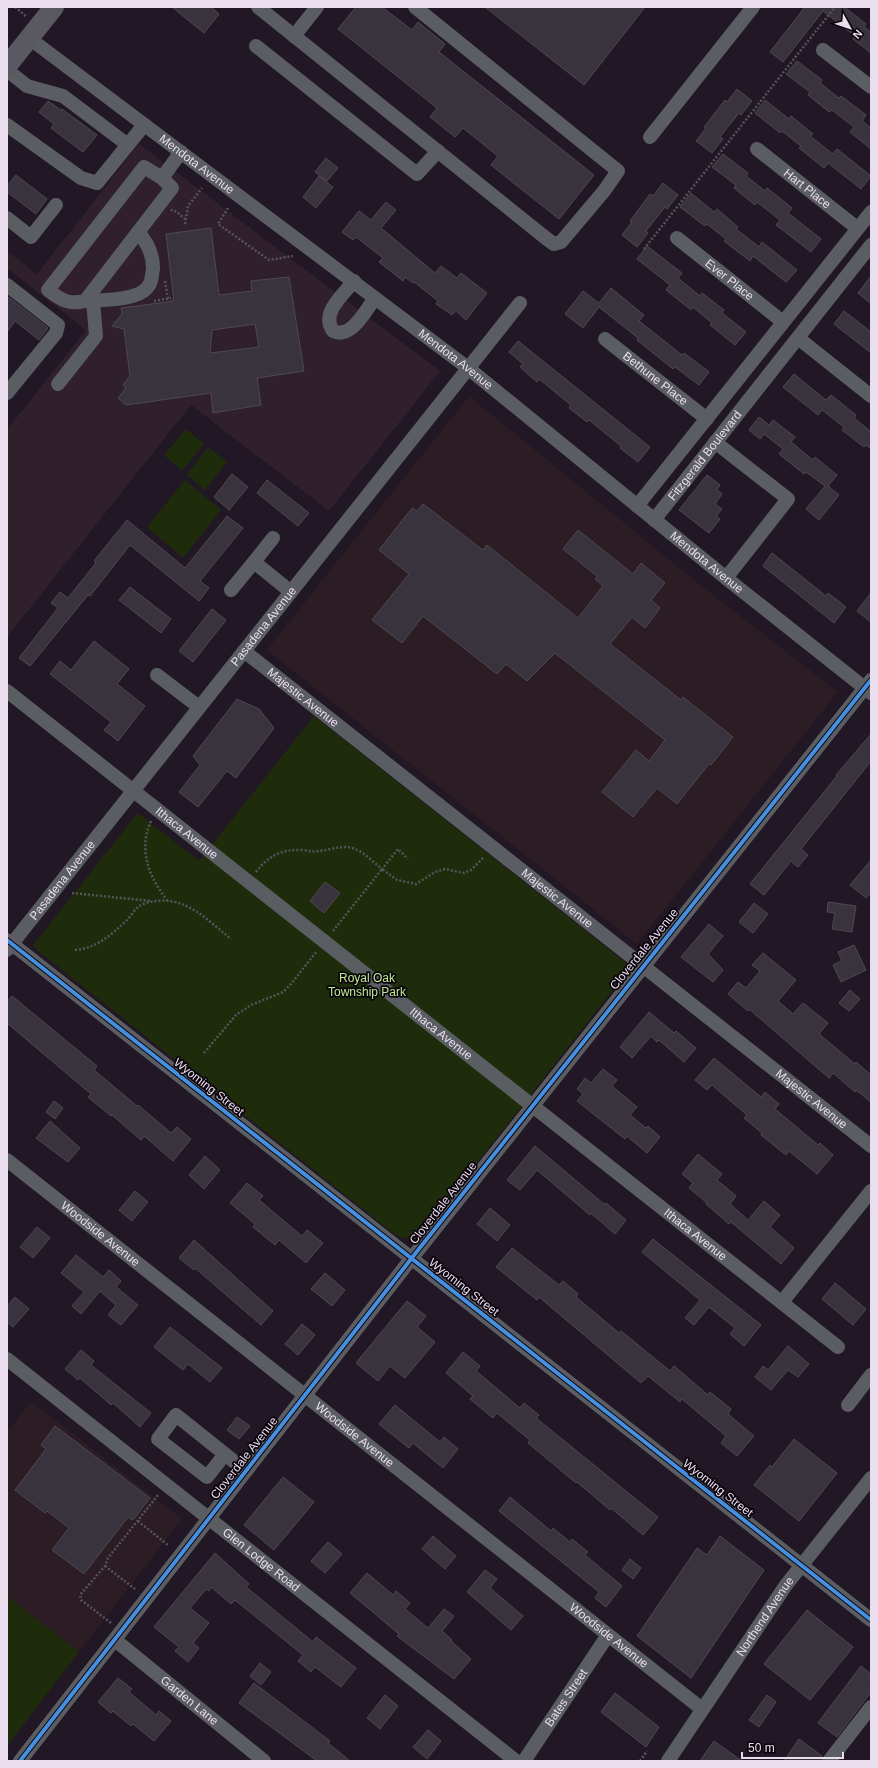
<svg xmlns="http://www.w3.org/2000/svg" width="878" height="1768" font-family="Arial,sans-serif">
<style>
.education{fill:#2c1c24}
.medical{fill:#2f202c}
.green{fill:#1f2c0b}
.building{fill:#39333d;stroke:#4f4853;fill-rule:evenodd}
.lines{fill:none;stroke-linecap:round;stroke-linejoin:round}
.path{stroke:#56545b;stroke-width:2.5;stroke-dasharray:2 2;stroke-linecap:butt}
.minor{stroke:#5a5d62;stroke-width:14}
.highway{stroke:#5a5962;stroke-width:20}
.cycleway-casing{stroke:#0a040c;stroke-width:6}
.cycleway{stroke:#468fdf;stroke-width:4}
.labels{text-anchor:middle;stroke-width:3.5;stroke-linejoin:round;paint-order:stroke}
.street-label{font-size:12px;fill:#eadded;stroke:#0a040c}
.park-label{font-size:12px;fill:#beeb90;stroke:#0a040c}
</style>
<rect width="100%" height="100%" fill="#221825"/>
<!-- education -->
<path class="education" d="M469 396 699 584 838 692 637 944 267 650Z
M31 1401 182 1519 79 1652 7 1596V1432Z"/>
<!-- medical -->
<path class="medical" d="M139 144 440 371 329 511 191 405 7 637V430L86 330 7 268V251L37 274Z"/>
<!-- green -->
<path class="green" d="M186 429 204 444 182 471 164 455Z
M208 447 227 462 205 490 187 475Z
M185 480 221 510 183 558 147 527Z
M314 716 631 967 420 1235 413 1240 397 1236 37 950 33 945 138 813 199 861Z
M7 1596 79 1652 7 1746Z"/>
<!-- building -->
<path class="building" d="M172 7H211L219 14 204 33Z
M356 7H382L412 30 418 22 445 44 439 52 594 175 559 219 491 165 498 156 463 128 455 137 430 117 437 108 338 29Z
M485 7H645L584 85Z
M805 7H844L866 24 864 27 871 32V53L853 39 855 36 823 11 783 62 770 52Z
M797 61 822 80 820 83 839 98 841 96 866 115 862 121 871 128V149L850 132 854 127 832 110 829 112 808 95 810 92 786 74Z
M737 89 752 101 741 115 739 113 720 137 723 139 712 153 696 141 706 128 704 127 725 100 727 102Z
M765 100 789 119 791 116 813 134 810 136 833 154 837 149 871 176 861 189 828 163 824 168 799 148 801 146 782 131 780 133 755 113Z
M48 101 61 110 62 109 97 135 83 152 51 128 54 124 39 112Z
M723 154 748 173 746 176 765 191 767 188 792 208 788 213 821 239 811 252 776 225 780 220 757 202 755 205 734 188 736 185 712 167Z
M326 158 338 168 327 181 315 172Z
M16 175 47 199 36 214 7 192V186Z
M319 176 333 187 316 208 303 197Z
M663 183 678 195 667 209 665 207 646 231 648 233 637 247 622 235 632 222 630 221 650 194 653 196Z
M691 193 714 212 717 209 738 227 736 229 759 247 762 242 797 270 786 282 753 256 750 261 724 241 726 239 707 224 705 226 680 207Z
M386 202 396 210 381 228 435 273 441 266 457 278 461 273 487 293 466 320 456 311 452 315 436 304 438 301 414 282 413 283 405 277 403 281 379 262 383 258 356 237 353 240 342 232 359 211 371 220Z
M211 228 219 295 252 291 251 281 289 277 304 371 257 378 261 405 213 413 211 393 126 405 118 398 126 388 123 385 130 376 124 329 112 326 122 314 121 308 174 301 166 234ZM255 324 259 347 210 353 212 330Z
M647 246 682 273 678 278 700 296 702 293 724 310 722 313 746 332 735 345 710 325 712 323 693 307 691 310 666 290 670 285 637 259Z
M871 276V304L858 293Z
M611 288 644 315 639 321 682 355 684 353 709 372 699 385 675 367 673 369 637 340 638 338 599 307 583 328 565 314 583 291 599 303Z
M7 296 48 328 39 340 15 321 7 332Z
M844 311 871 332V353L834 324Z
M518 341 650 447 638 462 620 448 621 446 589 420 587 422 569 408 571 405 539 379 537 382 520 367 523 364 509 352Z
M794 374 826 400 831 395 856 415 854 418 871 432V449L866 445 864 447 842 430 844 427 822 410 818 415 783 387Z
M759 417 769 425 773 420 795 437 791 442 813 460 815 457 837 475 828 486 839 495 819 520 806 509 825 486 806 472 804 474 779 454 783 449 764 434 760 439 749 430Z
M232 474 248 487 229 510 214 497Z
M707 475 720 485 717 490 722 494 715 504 722 509 716 516 720 519 709 533 679 510Z
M267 480 309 513 298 526 257 493Z
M423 504 483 550 487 545 578 618 603 586 595 579 597 576 563 549 578 530 633 574 641 563 665 583 651 600 660 608 645 628 632 617 610 644 681 700 683 697 733 737 711 765 709 764 677 804 657 788 633 817 602 792 636 750 649 761 665 740 555 653 527 681 506 664 497 674 423 616 402 643 372 620 409 574 379 550 412 508 417 511Z
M227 516 243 528 200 581 209 588 199 601 130 545 90 596 88 595 30 666 19 658 58 608 51 603 60 592 68 598 96 563 94 561 127 520 185 568Z
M772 553 826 596 828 593 846 607 834 623 763 566Z
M130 587 171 619 161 633 119 600Z
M871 593V622L857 611Z
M212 609 226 620 193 662 179 651Z
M94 641 129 669 117 684 145 706 118 741 104 730 111 722 50 674 60 661 71 670Z
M237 699 259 709 274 728 236 778 227 771 198 807 179 792 200 765 193 756Z
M871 734V761L801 849 808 855 798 867 791 861 764 895 750 884 837 776 836 775Z
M871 860V892L866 898 850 885Z
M325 882 340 893 324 913 310 901Z
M828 902 856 906 852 932 832 929 835 913 827 912Z
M754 903 768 914 753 933 739 922Z
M709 924 723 936 708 954 723 970 713 982 681 957Z
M854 945 866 970 841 982 833 965 842 961 838 952Z
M763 953 796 980 778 1001 793 1014 803 1003 828 1023 819 1034 855 1064 856 1062 871 1075V1102L856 1090 855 1092 833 1073 829 1078 749 1009 748 1011 728 994 738 982 746 988 760 971 752 965Z
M850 990 860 999 849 1011 839 1003Z
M12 996 97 1066 94 1070 137 1106 138 1105 171 1133 177 1127 191 1139 173 1161 144 1136 141 1140 112 1115 111 1116 88 1097 91 1094 7 1023V1002Z
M649 1012 674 1033 676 1031 696 1048 684 1062 659 1040 657 1042 651 1036 632 1058 620 1047Z
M714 1058 761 1097 765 1092 779 1104 775 1109 818 1145 820 1143 833 1155 817 1174 789 1151 786 1155 761 1135 762 1133 744 1118 747 1115 712 1085 707 1090 695 1080Z
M603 1069 617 1080 612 1086 637 1107 630 1115 646 1128 648 1126 660 1137 647 1153 627 1136 625 1139 577 1101 583 1094 577 1089 585 1078 591 1083Z
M54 1101 63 1108 55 1119 46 1112Z
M50 1121 80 1148 68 1162 36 1138Z
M535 1146 605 1205 606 1203 626 1220 615 1234 591 1213 590 1215 537 1170 520 1190 507 1180Z
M698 1154 722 1174 717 1180 736 1196 730 1204 748 1220 764 1201 780 1215 770 1227 794 1248 781 1264 731 1222 729 1224 706 1204 707 1203 689 1188 693 1183 682 1174Z
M205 1156 220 1170 204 1189 189 1175Z
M247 1183 263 1196 259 1200 302 1236 307 1230 323 1243 306 1263 279 1240 275 1245 253 1227 255 1224 230 1203Z
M135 1191 148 1202 132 1221 119 1210Z
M490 1208 510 1225 497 1241 477 1224Z
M37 1227 50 1238 33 1258 20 1247Z
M653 1239 761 1325 744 1346 730 1334 735 1328 709 1307 694 1325 685 1318 700 1300 642 1252Z
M194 1240 273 1311 261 1325 195 1268 194 1270 179 1258Z
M512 1248 559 1285 563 1281 578 1294 576 1297 619 1333 621 1331 670 1371 674 1366 708 1395 710 1392 731 1409 728 1414 754 1436 737 1456 721 1443 726 1436 682 1399 680 1402 648 1376 641 1383 539 1297 537 1300 496 1267Z
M76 1255 103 1277 109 1270 121 1281 116 1287 138 1305 121 1325 108 1315 116 1305 100 1291 81 1314 72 1306 84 1292 61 1273Z
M325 1273 345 1290 332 1306 311 1289Z
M835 1283 866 1309 853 1325 822 1299Z
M15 1297 29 1309 13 1327 7 1322V1306Z
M407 1301 426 1316 417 1327 435 1342 405 1378 390 1366 378 1381 356 1363Z
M302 1324 315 1335 298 1355 285 1344Z
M170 1327 222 1368 210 1382 188 1364 183 1370 154 1347Z
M788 1346 809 1364 798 1377 788 1370 771 1390 755 1377 763 1366 768 1370Z
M81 1350 94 1361 91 1365 151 1413 140 1427 113 1403 111 1405 80 1378 78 1380 65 1369Z
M463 1352 480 1366 476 1371 520 1408 524 1403 539 1415 536 1418 658 1517 643 1535 611 1508 610 1510 577 1482 576 1483 528 1443 530 1440 497 1413 493 1418 470 1399 473 1396 446 1373Z
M395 1405 440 1442 444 1437 458 1449 443 1468 413 1443 409 1448 379 1424Z
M237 1417 250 1426 239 1439 227 1430Z
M55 1426 150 1498 133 1520 128 1517 84 1574 52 1550 69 1528 47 1511 45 1513 15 1490 46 1449 41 1445Z
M794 1439 837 1473 799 1521 754 1485 770 1465 772 1467Z
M283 1477 314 1502 274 1550 244 1525Z
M510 1497 551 1531 553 1528 570 1542 572 1539 588 1552 585 1555 622 1586 606 1607 595 1598 599 1592 499 1511Z
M433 1536 456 1556 445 1569 422 1549Z
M720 1536 764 1570 691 1678 637 1636 697 1548 707 1555Z
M328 1542 342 1554 325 1573 311 1561Z
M215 1553 249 1584 246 1587 313 1642 316 1637 356 1668 341 1687 315 1667 311 1672 298 1661 303 1655 235 1600 231 1604 211 1587 209 1591 206 1589 190 1608 209 1623 193 1643 199 1648 188 1662 175 1651 179 1647 154 1627Z
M630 1559 641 1568 633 1579 622 1570Z
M485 1570 497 1579 490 1588 523 1616 511 1630 467 1592Z
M367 1573 393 1595 396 1591 410 1603 405 1609 428 1628 444 1609 454 1616 442 1631 452 1640 451 1641 471 1659 454 1679 397 1636 399 1634 350 1593Z
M807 1610 853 1647 810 1700 764 1664Z
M260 1663 271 1672 261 1685 250 1676Z
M861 1666 871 1674V1692L837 1737 818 1723Z
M118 1678 132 1689 129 1692 156 1715 159 1711 171 1721 154 1741 133 1724 131 1726 113 1711 111 1713 98 1702Z
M254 1683 330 1741 328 1743 350 1761H317L239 1703Z
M615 1693 659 1727 646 1747 601 1712Z
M385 1695 398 1706 380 1729 367 1718Z
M767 1695 776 1702 759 1727 749 1720Z
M428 1730 441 1741 427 1759 413 1747Z
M799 1739 822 1756 821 1761H784Z
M714 1741 742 1761H700Z"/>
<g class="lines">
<!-- path -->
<path class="path" d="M15 7 27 17
M228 208 218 224 269 260 293 256
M171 211 172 210 177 212 185 219
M185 224 188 206 202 188
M644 249 835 7
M165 281 168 299
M154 301 171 298
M151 821C138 850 149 877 167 900
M256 872C269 855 282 849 303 850 309 851 314 852 319 851 330 850 341 845 352 848 363 851 373 862 382 869L398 849 408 859
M72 893 151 901
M333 931 382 869 397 880 416 884 435 872 445 869 464 873 471 870 484 857
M75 950C97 948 111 935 127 920 131 916 135 909 139 906 152 899 171 899 184 905 201 912 216 927 231 939
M204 1053 236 1015 251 1005 283 992 291 984 317 951
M138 1521 169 1546
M105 1566 135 1589
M111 1623 81 1600 80 1595 105 1566 108 1558 158 1495
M640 1761 647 1751"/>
<!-- minor -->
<g class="minor">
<path d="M258 7 547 239 554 244 561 242 604 191 618 171 415 7"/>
<path d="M294 36 317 7"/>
<path id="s1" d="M29 38 468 368 726 578 871 693"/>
<path d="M256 46 417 174 438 151"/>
<path d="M823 50 871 87"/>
<path d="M7 70 27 86 63 96 128 145"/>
<path d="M7 125 81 178 97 183 144 125"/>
<path d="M650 137 753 7"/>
<path id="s2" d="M757 149 857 228"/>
<path d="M162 178 144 167 48 290C61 300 69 305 85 301L172 188 162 178 181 152"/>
<path d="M7 218 31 237 56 205"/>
<path id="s3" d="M677 238 783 322"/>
<path d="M354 281C344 294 320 313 333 331 351 340 366 310 375 298"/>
<path d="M7 285 58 325 56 333 7 393"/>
<path d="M85 301C101 300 136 301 147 288 152 283 152 275 153 268 153 254 147 242 138 232"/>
<path d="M798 338 871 396"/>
<path id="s4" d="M605 339 707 419"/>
<path d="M58 384 96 336 93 301"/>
<path d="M715 442 788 499 726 578"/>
<path d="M637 506 871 212"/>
<path id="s5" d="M654 520 871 245"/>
<path d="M254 562 273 538"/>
<path d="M231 590 254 562 291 592"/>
<path id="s6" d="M244 651 871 1146"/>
<path d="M157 675 199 707"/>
<path id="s7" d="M7 691 838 1347"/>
<path d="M7 940 871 1620"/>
<path id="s8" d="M7 950 520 303"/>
<path id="s9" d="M7 1160 702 1709"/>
<path d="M782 1302 871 1191"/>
<path id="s10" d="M7 1359 516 1761"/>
<path d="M848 1405 871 1375"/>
<path d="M225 1454 207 1477 158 1439 176 1415 246 1471"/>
<path id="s11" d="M115 1640 264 1761"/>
<path d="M20 1761 411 1259 871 680"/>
<path id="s12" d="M524 1761 608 1635"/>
<path id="s13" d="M668 1761 786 1585 871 1478"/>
<path d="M829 1761 871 1707"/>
</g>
<!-- highway -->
<path class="highway" d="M7 66 54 7"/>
<defs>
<path id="cycleway" d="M7 940 871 1620
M20 1761 411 1259 871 680"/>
</defs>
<!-- cycleway casing -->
<use href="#cycleway" class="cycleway-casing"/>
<!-- cycleway -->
<use href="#cycleway" class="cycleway"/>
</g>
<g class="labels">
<!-- street labels -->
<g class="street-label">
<text dy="4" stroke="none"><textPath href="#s1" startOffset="210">Mendota Avenue</textPath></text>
<text dy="4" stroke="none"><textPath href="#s2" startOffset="64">Hart Place</textPath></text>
<text dy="4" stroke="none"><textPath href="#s3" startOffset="67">Ever Place</textPath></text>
<text dy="4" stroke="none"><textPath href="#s1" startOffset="534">Mendota Avenue</textPath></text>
<text dy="4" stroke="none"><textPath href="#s4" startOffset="64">Bethune Place</textPath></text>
<text dy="4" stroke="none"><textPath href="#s5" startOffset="82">Fitzgerald Boulevard</textPath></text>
<text dy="4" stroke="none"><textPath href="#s1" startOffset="857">Mendota Avenue</textPath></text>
<text dy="4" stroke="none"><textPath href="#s8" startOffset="413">Pasadena Avenue</textPath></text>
<text dy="4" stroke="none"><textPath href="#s6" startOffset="75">Majestic Avenue</textPath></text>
<text dy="4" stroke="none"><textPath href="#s7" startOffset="229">Ithaca Avenue</textPath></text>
<text dy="4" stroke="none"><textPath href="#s8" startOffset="89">Pasadena Avenue</textPath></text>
<text dy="4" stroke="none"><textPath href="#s6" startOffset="399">Majestic Avenue</textPath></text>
<text transform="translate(644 949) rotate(-51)" y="4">Cloverdale Avenue</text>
<text dy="4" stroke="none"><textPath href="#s7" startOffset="553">Ithaca Avenue</textPath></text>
<text transform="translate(209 1087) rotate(38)" y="4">Wyoming Street</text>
<text dy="4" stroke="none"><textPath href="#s6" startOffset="723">Majestic Avenue</textPath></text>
<text transform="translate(443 1203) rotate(-52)" y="4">Cloverdale Avenue</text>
<text dy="4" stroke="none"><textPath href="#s9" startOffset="119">Woodside Avenue</textPath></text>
<text dy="4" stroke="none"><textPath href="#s7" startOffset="877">Ithaca Avenue</textPath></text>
<text transform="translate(464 1287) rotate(38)" y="4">Wyoming Street</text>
<text dy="4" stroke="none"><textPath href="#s9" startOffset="443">Woodside Avenue</textPath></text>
<text transform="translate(244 1458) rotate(-52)" y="4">Cloverdale Avenue</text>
<text transform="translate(718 1488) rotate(38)" y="4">Wyoming Street</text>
<text dy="4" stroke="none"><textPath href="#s10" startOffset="324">Glen Lodge Road</textPath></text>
<text dy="4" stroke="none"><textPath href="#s13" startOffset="174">Northend Avenue</textPath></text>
<text dy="4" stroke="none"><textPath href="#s9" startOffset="767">Woodside Avenue</textPath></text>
<text dy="4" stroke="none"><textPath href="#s12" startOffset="76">Bates Street</textPath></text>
<text dy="4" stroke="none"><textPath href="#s11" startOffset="96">Garden Lane</textPath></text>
</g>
<!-- park labels -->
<g class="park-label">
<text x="367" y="982">Royal Oak<tspan x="367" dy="14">Township Park</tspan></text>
</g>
</g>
<!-- border -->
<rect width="878" height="1768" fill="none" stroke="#eadded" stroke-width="16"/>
<!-- north arrow -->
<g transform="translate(850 28) rotate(130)" stroke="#0a040c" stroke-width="3" paint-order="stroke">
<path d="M0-3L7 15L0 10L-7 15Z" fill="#eadded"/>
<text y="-6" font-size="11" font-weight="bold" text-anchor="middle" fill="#eadded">N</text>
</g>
<!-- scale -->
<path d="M742 1752v6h101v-6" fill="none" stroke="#eadded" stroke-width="2"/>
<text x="748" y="1752" font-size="12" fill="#eadded" stroke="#0a040c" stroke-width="3" paint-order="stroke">50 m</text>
</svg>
